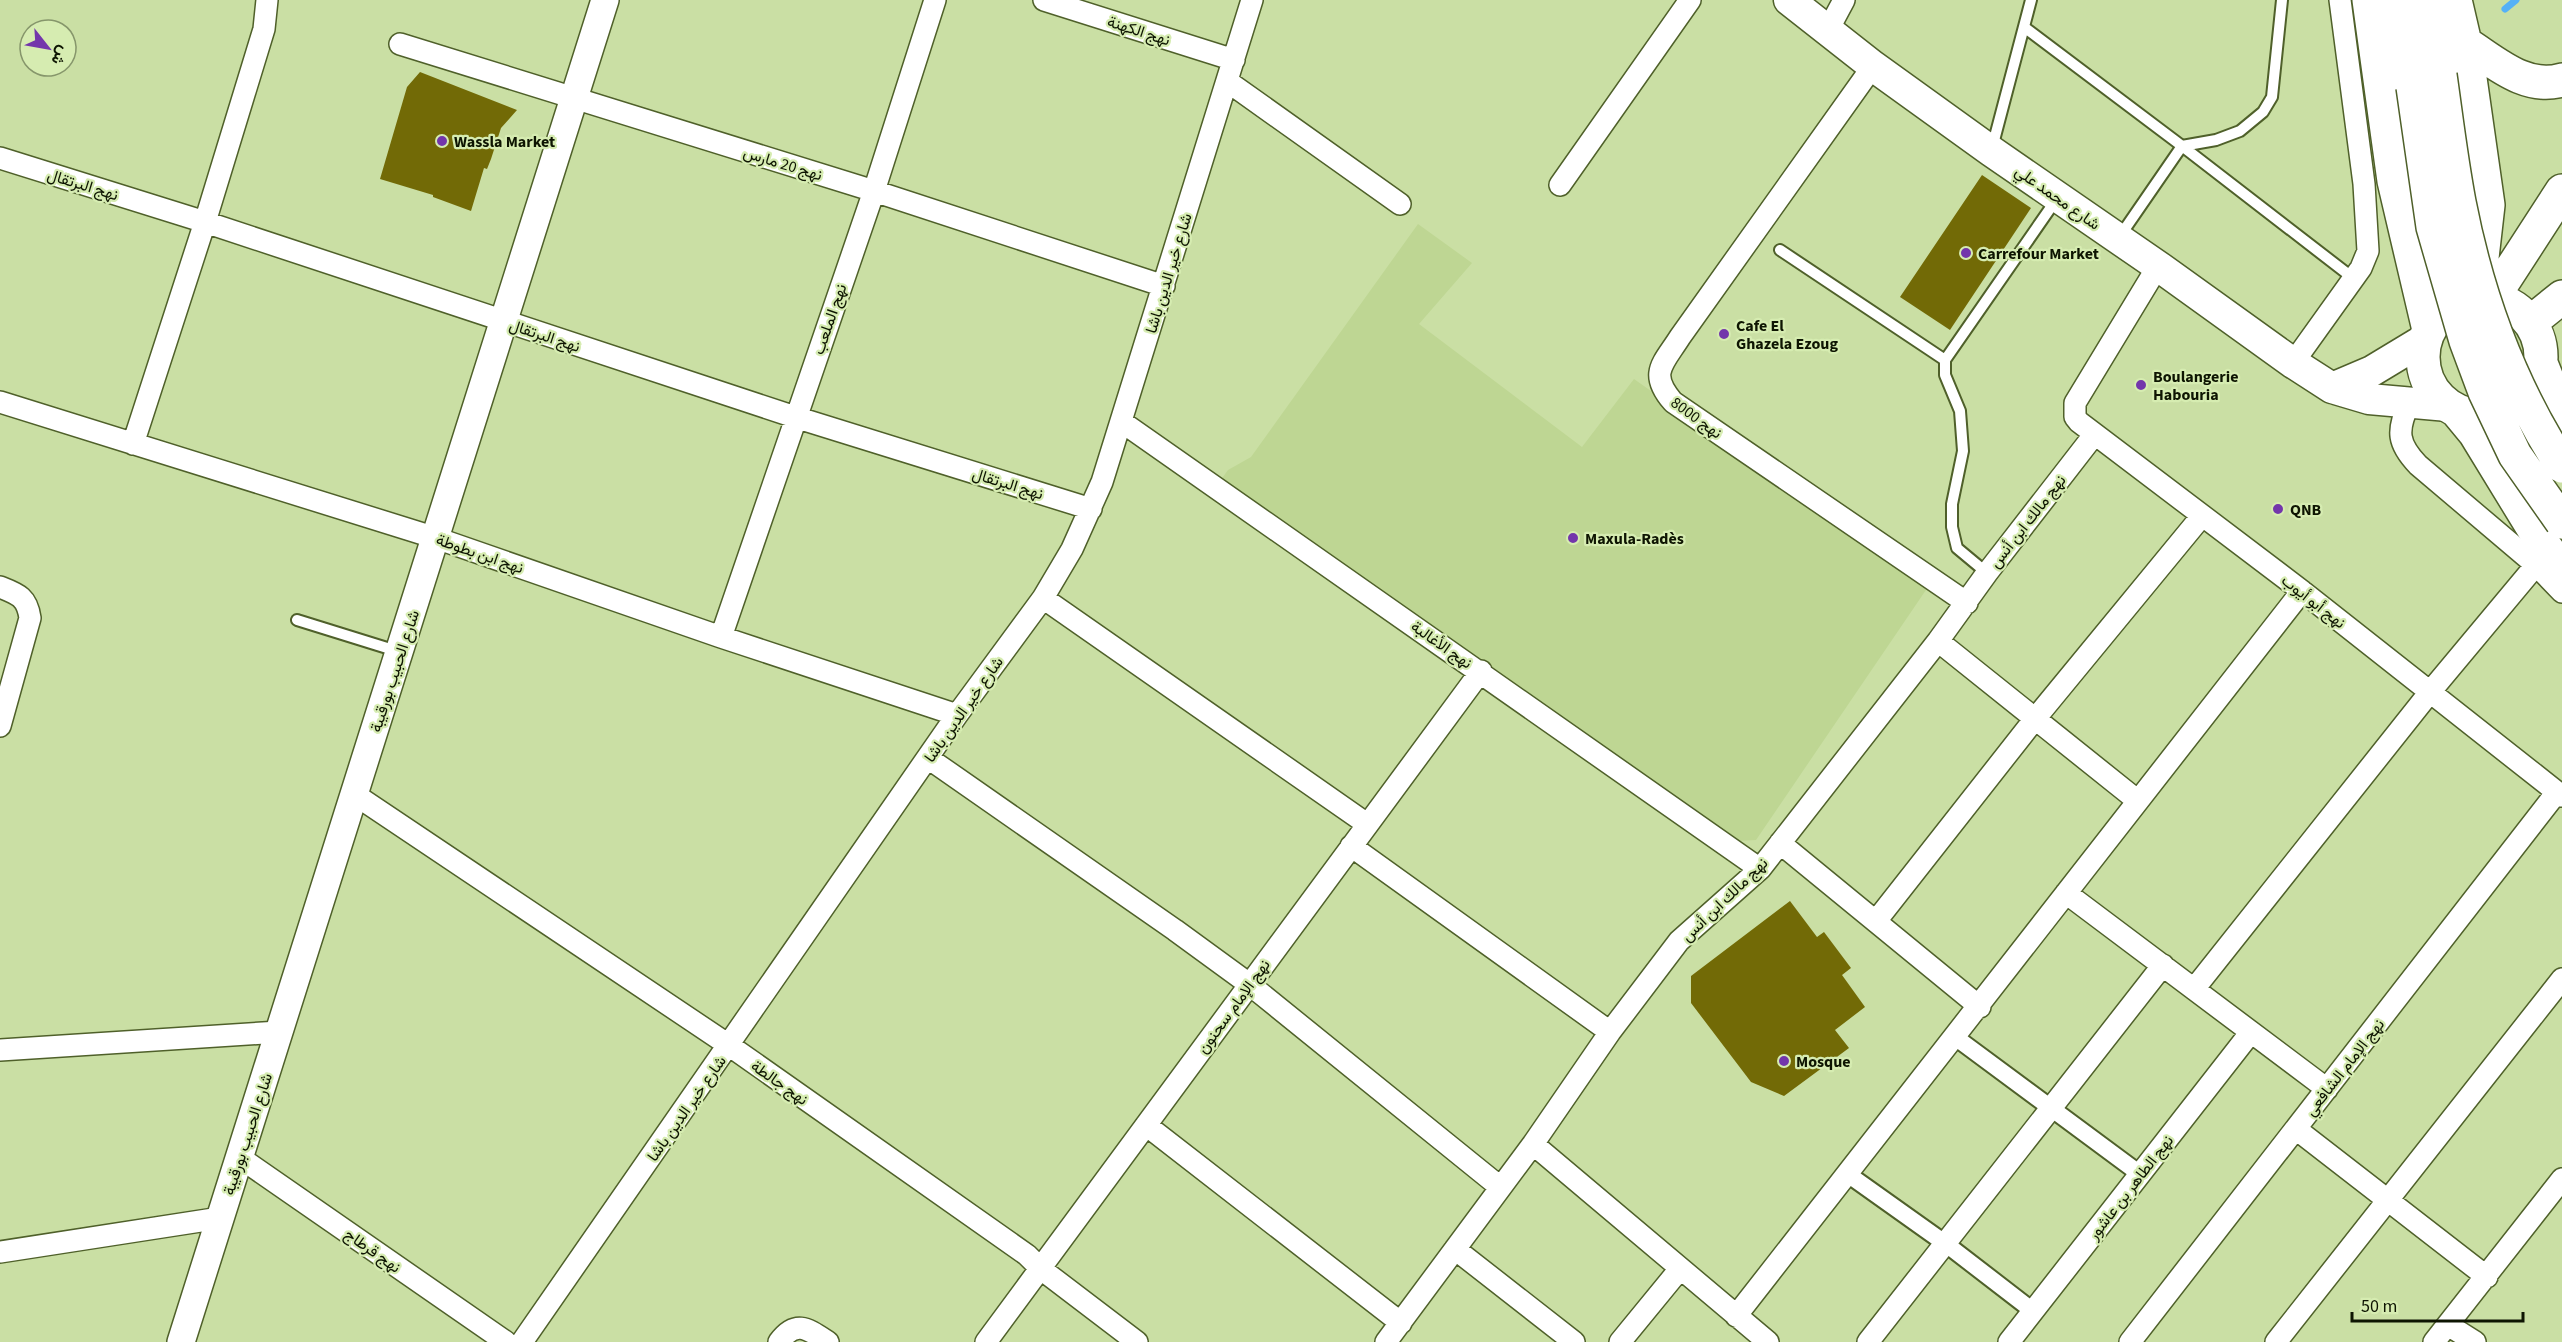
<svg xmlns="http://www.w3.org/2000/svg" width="2562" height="1342" font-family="'Source Sans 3',Vazirmatn,sans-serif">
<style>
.built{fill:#bed693}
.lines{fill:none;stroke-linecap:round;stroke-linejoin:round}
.stream{stroke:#55b1f7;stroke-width:7}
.building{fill:#726a06}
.service-casing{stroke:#4f602a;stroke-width:14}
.pedestrian-casing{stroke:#4f602a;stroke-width:20}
.minor-casing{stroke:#4f602a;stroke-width:24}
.tertiary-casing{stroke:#4f602a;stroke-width:30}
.secondary-casing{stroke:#4f602a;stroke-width:33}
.trunk-casing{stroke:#4f602a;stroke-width:36}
.service{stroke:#fff;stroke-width:10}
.pedestrian{stroke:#fff;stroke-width:16}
.minor{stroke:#fff;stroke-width:21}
.tertiary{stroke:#fff;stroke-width:27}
.secondary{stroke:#fff;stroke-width:30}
.trunk{stroke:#fff;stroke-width:33}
.trunk-bridge-casing{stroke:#4f602a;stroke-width:36;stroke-linecap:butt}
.trunk-bridge{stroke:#fff;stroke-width:33}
.poi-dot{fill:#7336ab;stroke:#d6ecb1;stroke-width:2}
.labels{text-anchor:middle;stroke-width:4.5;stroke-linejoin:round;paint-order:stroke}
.street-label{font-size:16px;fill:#0e1502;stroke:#d6ecb1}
.poi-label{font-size:16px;font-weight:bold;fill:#0e1502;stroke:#d6ecb1;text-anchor:start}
</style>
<rect width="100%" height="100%" fill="#cadfa4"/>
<!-- built -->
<path class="built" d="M1418 224 1472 263 1419 324 1582 447 1634 379 1928 587 1756 840 1737 841 1215 488 1228 470 1251 457Z"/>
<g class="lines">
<!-- stream -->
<path class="stream" d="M2505 9 2516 0"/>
</g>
<!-- building -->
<path class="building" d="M420 72 517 110 501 128 491 159 487 169 484 168 471 211 433 197V195L380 179 407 87Z
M1982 175 2031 208 1950 330 1900 297Z
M1790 901 1817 937 1824 932 1851 968 1842 975 1865 1007 1835 1030 1849 1048 1784 1096 1751 1082 1691 1003V976Z"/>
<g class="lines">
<defs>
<path id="service" d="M2024 27 2182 146 2353 278
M1992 148 2031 0
M2120 236 2182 146 2216 140 2240 131 2263 112 2272 97 2282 0
M1780 250 1945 360
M1987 573 1957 548 1952 527V504L1963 451 1960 411 1945 375V360L2056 200
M297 620 400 652"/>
<path id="pedestrian" d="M1955 1037 2140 1174
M1849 1175 1946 1244 2033 1311"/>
<path id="minor" d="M1044 0 1234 60
M1828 30 1844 0
M400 44 874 191 1164 286
M1873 66 1680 337C1663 364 1648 373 1673 402L1967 603
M1227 81 1400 204
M0 158 205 222 795 417 1091 509
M1560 185 1690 0
M2158 266 2075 403V417L2079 422 2302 591 2562 796
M2293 363 2361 268 2368 251 2364 184 2340 0
M0 402 436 538 721 637 957 715
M2409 404C2396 431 2398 444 2418 465L2536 565 2562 592
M1122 422 1760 869
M133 444 205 222 264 29 267 0
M0 587C18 594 27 597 30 618L0 726
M1043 598 1367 824
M721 637 874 191 935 0
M1938 641 2138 801
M928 758 1175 930 1249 984 1500 1187
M354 794 730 1046 1027 1255 1041 1269 1137 1342
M1780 843 1980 1007
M1351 846 1610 1032
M2066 893 2327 1089
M1876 921 2034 720 2201 517
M2194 989 2430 692 2536 565
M0 1050 279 1032
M1146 1125 1401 1323
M2296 1129 2487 1277
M1533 1144 1768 1342
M239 1157 506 1342
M1455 1249 1574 1342
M0 1252 220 1218
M1736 1316 2302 591
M2448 1325 2475 1342
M522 1342 957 715 1043 598 1072 549 1102 482 1252 0
M779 1342C796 1319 808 1329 828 1342
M986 1342 1481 671
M1386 1342 1533 1144 1610 1032 1679 941 1760 869 1938 641 1987 573 2094 435
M1620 1342 1679 1270
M1868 1342 2163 965
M2009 1342 2251 1032
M2130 1342 2557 792
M2276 1342 2562 979
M2434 1342 2562 1179"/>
<path id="tertiary" d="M181 1342 605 0"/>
<path id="secondary" d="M1789 0 1873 66 1991 151 2158 266 2293 363 2332 388 2369 399 2448 406
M2332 388 2372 371 2425 339"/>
<path id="trunk" d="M2369 0 2394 181 2429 330
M2402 0 2413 87
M2429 0 2440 75
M2455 0 2465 43 2488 205 2479 284
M2465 43C2494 61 2525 91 2562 80
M2423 357a59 59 0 1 1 118 0a59 59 0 1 1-118 0Z
M2492 299 2562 191
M2531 322 2562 297
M2540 361 2562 416
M2456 410 2475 433 2541 541 2562 570"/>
</defs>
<!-- service casing -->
<use href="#service" class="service-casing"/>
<!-- pedestrian casing -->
<use href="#pedestrian" class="pedestrian-casing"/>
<!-- minor casing -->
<use href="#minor" class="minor-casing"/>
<!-- tertiary casing -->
<use href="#tertiary" class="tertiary-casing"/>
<!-- secondary casing -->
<use href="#secondary" class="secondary-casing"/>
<!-- trunk casing -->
<use href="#trunk" class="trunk-casing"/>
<!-- service -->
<use href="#service" class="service"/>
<!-- pedestrian -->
<use href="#pedestrian" class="pedestrian"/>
<!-- minor -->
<use href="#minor" class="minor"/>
<!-- tertiary -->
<use href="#tertiary" class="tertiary"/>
<!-- secondary -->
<use href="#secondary" class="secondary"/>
<!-- trunk -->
<use href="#trunk" class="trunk"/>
<defs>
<path id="trunk-bridge" d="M2440 75C2446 117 2451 160 2459 202 2477 295 2511 387 2562 466
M2413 87 2433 227 2466 341 2485 392 2515 455 2562 522"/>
</defs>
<!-- trunk-bridge casing -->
<use href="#trunk-bridge" class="trunk-bridge-casing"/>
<!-- trunk-bridge -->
<use href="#trunk-bridge" class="trunk-bridge"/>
</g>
<!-- markers -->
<g class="poi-dot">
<circle cx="442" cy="141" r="6"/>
<circle cx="1966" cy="253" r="6"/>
<circle cx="1724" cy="334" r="6"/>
<circle cx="2141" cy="385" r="6"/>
<circle cx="2278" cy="509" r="6"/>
<circle cx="1573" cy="538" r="6"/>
<circle cx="1784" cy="1061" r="6"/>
</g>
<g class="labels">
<!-- street labels -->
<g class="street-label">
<text transform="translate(1139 30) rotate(18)" y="6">نهج الكهنة</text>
<text transform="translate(783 163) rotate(17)" y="6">نهج 20 مارس</text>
<text transform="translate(83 184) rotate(17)" y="6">نهج البرتقال</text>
<text transform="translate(2058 197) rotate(35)" y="6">شارع محمد علي</text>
<text transform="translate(1168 273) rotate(-73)" y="6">شارع خير الدين باشا</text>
<text transform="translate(829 319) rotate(-71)" y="6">نهج الملعب</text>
<text transform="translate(545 335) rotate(18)" y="6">نهج البرتقال</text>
<text transform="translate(1697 417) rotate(36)" y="6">نهج 8000</text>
<text transform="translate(1008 483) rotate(17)" y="6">نهج البرتقال</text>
<text transform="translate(2027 521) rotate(-52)" y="6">نهج مالك ابن أنس</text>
<text transform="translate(480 553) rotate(19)" y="6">نهج ابن بطوطة</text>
<text transform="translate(2314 601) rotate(38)" y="6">نهج أبو أيوب</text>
<text transform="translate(1442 644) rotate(35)" y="6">نهج الأغالبة</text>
<text transform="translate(394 671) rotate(-72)" y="6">شارع الحبيب بورقيبة</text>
<text transform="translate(963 709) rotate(-55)" y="6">شارع خير الدين باشا</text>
<text transform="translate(1724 899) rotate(-44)" y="6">نهج مالك ابن أنس</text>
<text transform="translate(1233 1006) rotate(-54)" y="6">نهج الإمام سحنون</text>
<text transform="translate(2344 1067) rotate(-52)" y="6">نهج الإمام الشافعي</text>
<text transform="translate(780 1082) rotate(35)" y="6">نهج جالطة</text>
<text transform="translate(686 1108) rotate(-55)" y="6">شارع خير الدين باشا</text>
<text transform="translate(247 1134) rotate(-72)" y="6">شارع الحبيب بورقيبة</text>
<text transform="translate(2130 1187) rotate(-52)" y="6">نهج الطاهر بن عاشور</text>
<text transform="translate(373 1250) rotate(35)" y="6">نهج قرطاج</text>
</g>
<!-- poi labels -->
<g class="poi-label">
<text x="454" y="147">Wassla Market</text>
<text x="1978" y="259">Carrefour Market</text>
<text x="1736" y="331">Cafe El<tspan x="1736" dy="18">Ghazela Ezoug</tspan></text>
<text x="2153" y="382">Boulangerie<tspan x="2153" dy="18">Habouria</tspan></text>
<text x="2290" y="515">QNB</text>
<text x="1585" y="544">Maxula-Radès</text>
<text x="1796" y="1067">Mosque</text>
</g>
</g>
<!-- north arrow -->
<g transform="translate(48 48) rotate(121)"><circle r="28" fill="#d6ecb1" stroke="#86966b" stroke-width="1.5"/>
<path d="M0-4.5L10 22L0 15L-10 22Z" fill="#7336ab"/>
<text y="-9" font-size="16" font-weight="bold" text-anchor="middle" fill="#0e1502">ش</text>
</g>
<!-- scale -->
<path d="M2352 1312v9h171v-9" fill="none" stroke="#0e1502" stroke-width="3"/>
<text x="2361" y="1312" font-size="18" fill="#0e1502" stroke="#d6ecb1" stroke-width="4.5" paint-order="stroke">50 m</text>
</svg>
